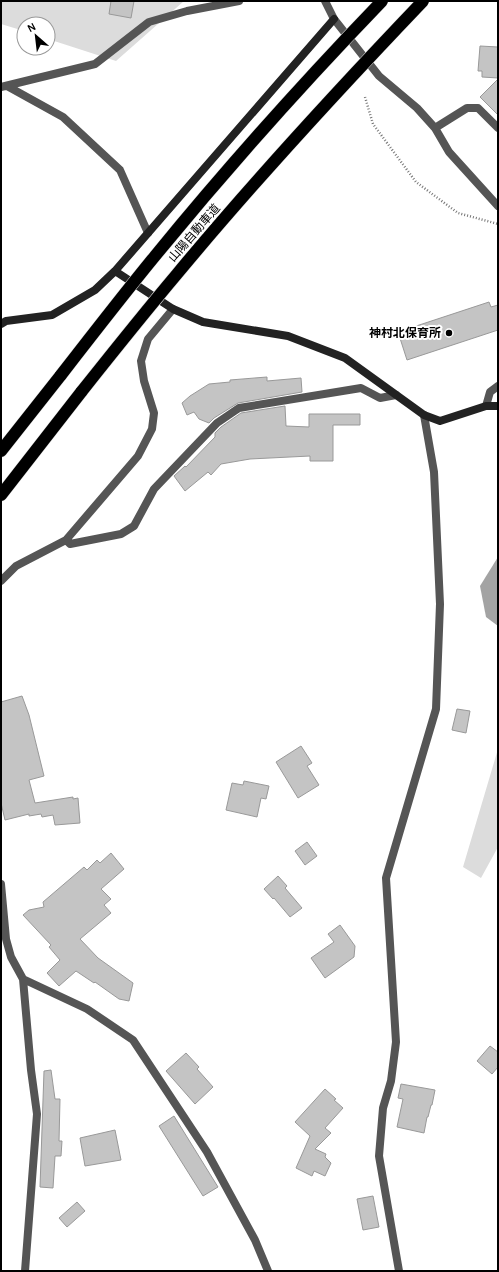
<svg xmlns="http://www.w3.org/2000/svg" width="499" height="1272" font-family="Karla,'Noto Sans JP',sans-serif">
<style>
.green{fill:#dcdcdc}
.water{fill:#a3a3a3}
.building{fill:#c4c4c4;stroke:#999}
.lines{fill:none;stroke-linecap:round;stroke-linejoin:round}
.highway-casing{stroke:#dbdbdb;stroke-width:13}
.path{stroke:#777;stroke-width:2.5;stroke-dasharray:1 2;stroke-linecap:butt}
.street{stroke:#555;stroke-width:8}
.secondary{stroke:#222;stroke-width:8}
.highway{stroke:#000;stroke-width:12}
.highway-bridge-casing{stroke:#dbdbdb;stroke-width:13;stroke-linecap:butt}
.highway-bridge{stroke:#000;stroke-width:12}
.poi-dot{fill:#000;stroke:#fff;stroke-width:1.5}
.labels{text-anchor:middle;stroke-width:4;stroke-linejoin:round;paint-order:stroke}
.street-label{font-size:12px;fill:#000;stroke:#fff}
.poi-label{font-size:12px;font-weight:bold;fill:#000;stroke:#fff;text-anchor:end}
</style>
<rect width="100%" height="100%" fill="#fff"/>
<!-- green -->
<path class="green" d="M1 1H184L116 61 48 39V24H24V31L1 24Z
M498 749V847L481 878 463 867Z"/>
<!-- water -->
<path class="water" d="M498 557V626L486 617 480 586Z"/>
<!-- building -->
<path class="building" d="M111 1H134L131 18 109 14Z
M480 46 498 47V78L482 77V71H478Z
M498 79V115L480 97Z
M489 302 491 307 498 305V330L407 360 398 332Z
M267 377V381L301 378 302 392 238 403 214 418 209 423 199 419 194 412 187 415 182 403 190 396 209 384 230 382V380Z
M285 406 286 426 309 427V414H360V425H333V461H310V456L250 459 221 464 211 475 208 472 185 491 174 476 185 466 186 467 215 437V433L221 427 241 413Z
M22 696 29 715 44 776 29 780 35 803 73 797V799L78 798 80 823 55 825 53 815 42 817 41 814 29 816V814L5 820 1 803V702Z
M457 709 470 711 466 733 452 730Z
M301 746 312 763 307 766 319 785 298 798 276 762Z
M244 781 269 786 266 799 261 798 257 817 226 810 232 783 243 785Z
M307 842 317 856 305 865 295 851Z
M111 853 124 869 101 889 111 899 104 905 111 913 80 939 98 958 133 983 129 1001 119 999 95 982 94 983 76 971 59 986 47 973 60 960 49 947 51 945 23 915 29 910 44 907 43 902 84 867 87 870 97 860 100 863Z
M278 876 287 886 285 888 302 908 290 917 274 898 273 899 264 889Z
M340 925 355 946 354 957 325 978 311 958 334 942 328 934Z
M490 1046 498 1052V1067L492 1074 477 1061Z
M186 1053 199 1067 197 1069 213 1087 195 1104 166 1071Z
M51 1070 55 1099H60L59 1141H62L61 1156H55L53 1188 40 1187 44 1071Z
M401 1084 435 1090 432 1105H431L428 1117H427L424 1133 397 1127 403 1099 398 1098Z
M325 1089 336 1099 334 1100 343 1108 325 1128 331 1133 315 1149 326 1154 325 1157 331 1163 325 1176 314 1171 312 1176 296 1168 310 1136 295 1122Z
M174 1116 218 1187 203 1196 159 1126Z
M115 1130 121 1160 85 1166 80 1138Z
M373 1196 379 1227 363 1230 357 1199Z
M77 1202 85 1211 67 1227 59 1218Z"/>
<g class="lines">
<defs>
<path id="highway" d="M1 451 61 375
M1 495 82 391"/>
</defs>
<!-- highway casing -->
<use href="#highway" class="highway-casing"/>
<!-- path -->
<path class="path" d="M365 97 373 124 416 182 458 213 498 224"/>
<!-- street -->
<path class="street" d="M325 1 334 19 379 76 417 108 435 128 449 152 498 206
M7 86 63 117 120 170 148 233
M1 87 95 64 149 22 187 11 239 1
M435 128 467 108H478L498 128
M486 406 490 392 498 386
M66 540 70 544 121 534 134 526 154 489 217 423 239 408 361 388 380 398 396 395
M1 581 16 566 66 540 138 456 152 429 154 413 144 381 141 361 148 339 173 309
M1 884 6 939 11 957 23 979 87 1009 133 1040 207 1152 255 1240 268 1271
M23 979 31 1070 37 1114 25 1271
M399 1271 379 1156 383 1108 391 1081 396 1042 386 878 436 709 440 604 434 472 424 415"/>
<!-- secondary -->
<path class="secondary" d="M115 271 173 309 203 322 288 336 345 358 424 415 440 421 486 406H498
M1 324 6 321 52 315 95 290 115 271 334 19"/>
<!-- highway -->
<use href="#highway" class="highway"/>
<defs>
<path id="highway-bridge" d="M61 375C92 335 123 295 155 256 227 168 303 83 382 1
M82 391C113 352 145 312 177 274 255 180 339 89 423 1"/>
</defs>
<!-- highway-bridge casing -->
<use href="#highway-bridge" class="highway-bridge-casing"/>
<!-- highway-bridge -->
<use href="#highway-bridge" class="highway-bridge"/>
</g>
<!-- markers -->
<circle class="poi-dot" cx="449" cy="333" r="4"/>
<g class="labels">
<!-- street labels -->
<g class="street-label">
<text transform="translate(194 233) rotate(-49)" y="4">山陽自動車道</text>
</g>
<!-- poi labels -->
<g class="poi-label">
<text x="441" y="337">神村北保育所</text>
</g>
</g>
<!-- border -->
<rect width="499" height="1272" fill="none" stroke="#000000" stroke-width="4"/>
<!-- north arrow -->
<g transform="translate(36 36) rotate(332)"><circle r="19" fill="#ffffff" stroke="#999999"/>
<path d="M0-3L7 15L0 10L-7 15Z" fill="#000000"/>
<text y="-6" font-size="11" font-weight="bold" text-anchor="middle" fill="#000000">N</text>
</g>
</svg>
